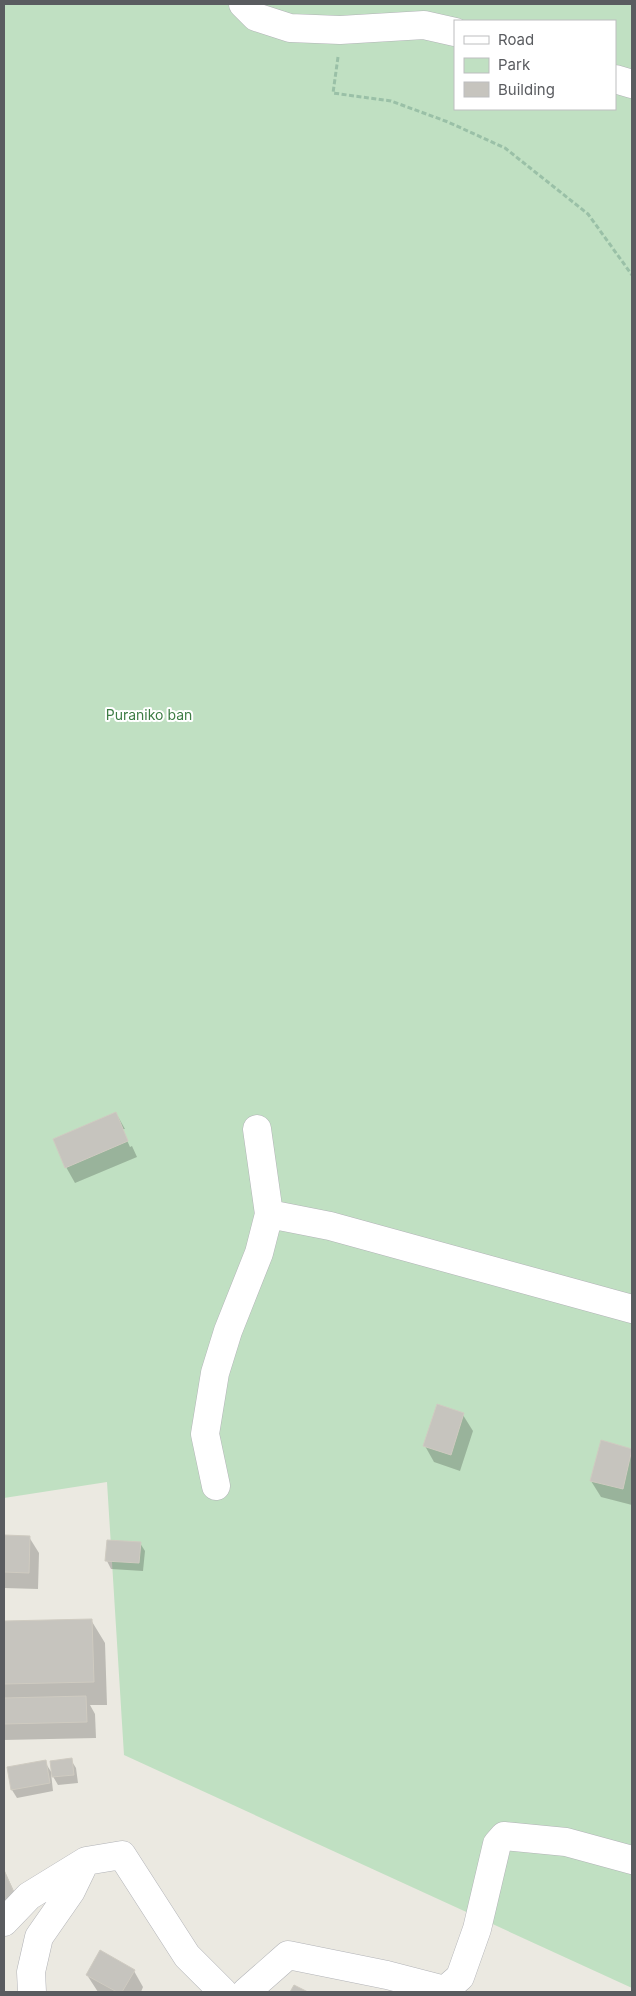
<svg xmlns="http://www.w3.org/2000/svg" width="636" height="1996" font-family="Inter,sans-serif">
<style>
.green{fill:#c0e0c2;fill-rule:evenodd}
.shadow{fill:#0003}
.building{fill:#c6c4be;stroke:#cfcbc1}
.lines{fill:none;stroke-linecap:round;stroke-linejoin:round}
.street-casing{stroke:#b2b3b7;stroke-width:29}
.path{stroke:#9ac0a7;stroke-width:3;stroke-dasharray:5 2.5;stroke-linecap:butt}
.street{stroke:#fff;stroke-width:28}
.labels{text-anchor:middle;stroke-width:4;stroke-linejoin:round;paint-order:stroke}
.park-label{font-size:14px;fill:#3d7c44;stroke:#fff}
</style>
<rect width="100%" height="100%" fill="#ebe9e1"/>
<!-- green -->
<path class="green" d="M4 4H632V1988L124 1755 107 1482 4 1498ZM455 21H615V109H455Z"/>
<!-- shadow -->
<path class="shadow" d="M116 1113 125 1129H122L130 1147 132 1146 137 1157 75 1183 66 1167Z
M463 1415 473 1431 460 1471 434 1462 425 1446Z
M602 1442 632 1450V1505L601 1497 591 1481Z
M4 1537H29L39 1553 38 1589 4 1588Z
M140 1543 145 1551 143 1571 111 1569 107 1561Z
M91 1620 105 1643 107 1705H90L95 1714 96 1738 4 1740V1622Z
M71 1760 76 1768 78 1783 58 1785 51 1773 53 1791 17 1798 12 1790 45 1762 53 1775Z
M4 1870 27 1919 4 1929Z
M134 1971 143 1987 141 1992H98L87 1975Z"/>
<!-- building -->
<path class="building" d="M116 1112 128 1141 65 1168 53 1139Z
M437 1404 464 1413 451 1455 423 1446Z
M601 1440 632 1449 623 1489 590 1481Z
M4 1535 30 1536 29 1573 4 1572Z
M107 1540 141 1542 139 1563 105 1561Z
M92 1619 94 1682 4 1684V1621Z
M86 1696 87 1722 4 1724V1698Z
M72 1758 74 1775 52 1777 50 1761Z
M46 1760 50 1783 11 1790 7 1767Z
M4 1870 18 1902 4 1908Z
M100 1950 135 1970 122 1992H117L86 1975Z
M294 1985 308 1992H290Z"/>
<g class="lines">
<defs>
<path id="street" d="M243 4 256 17 290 28 340 30 424 25 455 32
M615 79 632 84
M257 1129 269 1214 330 1226 632 1309
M216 1486 205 1434 215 1373 228 1331 259 1253 269 1214
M4 1922 29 1896 86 1861 122 1855 187 1956 223 1992
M32 1992 31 1972 39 1937 71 1891 85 1862
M246 1992 288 1955 387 1975 445 1990 460 1977 477 1929 497 1844 504 1836 566 1842 632 1860"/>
</defs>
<!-- street casing -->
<use href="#street" class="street-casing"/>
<!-- path -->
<path class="path" d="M338 57 333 93 391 101 448 122 505 148 588 214 632 275"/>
<!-- street -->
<use href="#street" class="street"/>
</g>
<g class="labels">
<!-- park labels -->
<g class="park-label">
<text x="149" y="720">Puraniko ban</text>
</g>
</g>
<!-- border -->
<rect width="636" height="1996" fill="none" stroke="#5a5c60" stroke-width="10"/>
<!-- legend -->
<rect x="454" y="20" width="162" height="90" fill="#ffffff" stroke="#bdbebf"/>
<rect x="464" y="36" width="25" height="8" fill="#ffffff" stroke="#bdbebf"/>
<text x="498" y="45" font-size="15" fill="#5a5c60">Road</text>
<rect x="464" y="58" width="25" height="15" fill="#c0e0c2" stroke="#bdbebf"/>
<text x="498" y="70" font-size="15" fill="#5a5c60">Park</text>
<rect x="464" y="82" width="25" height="15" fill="#c6c4be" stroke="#bdbebf"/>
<text x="498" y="95" font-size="15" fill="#5a5c60">Building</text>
</svg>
